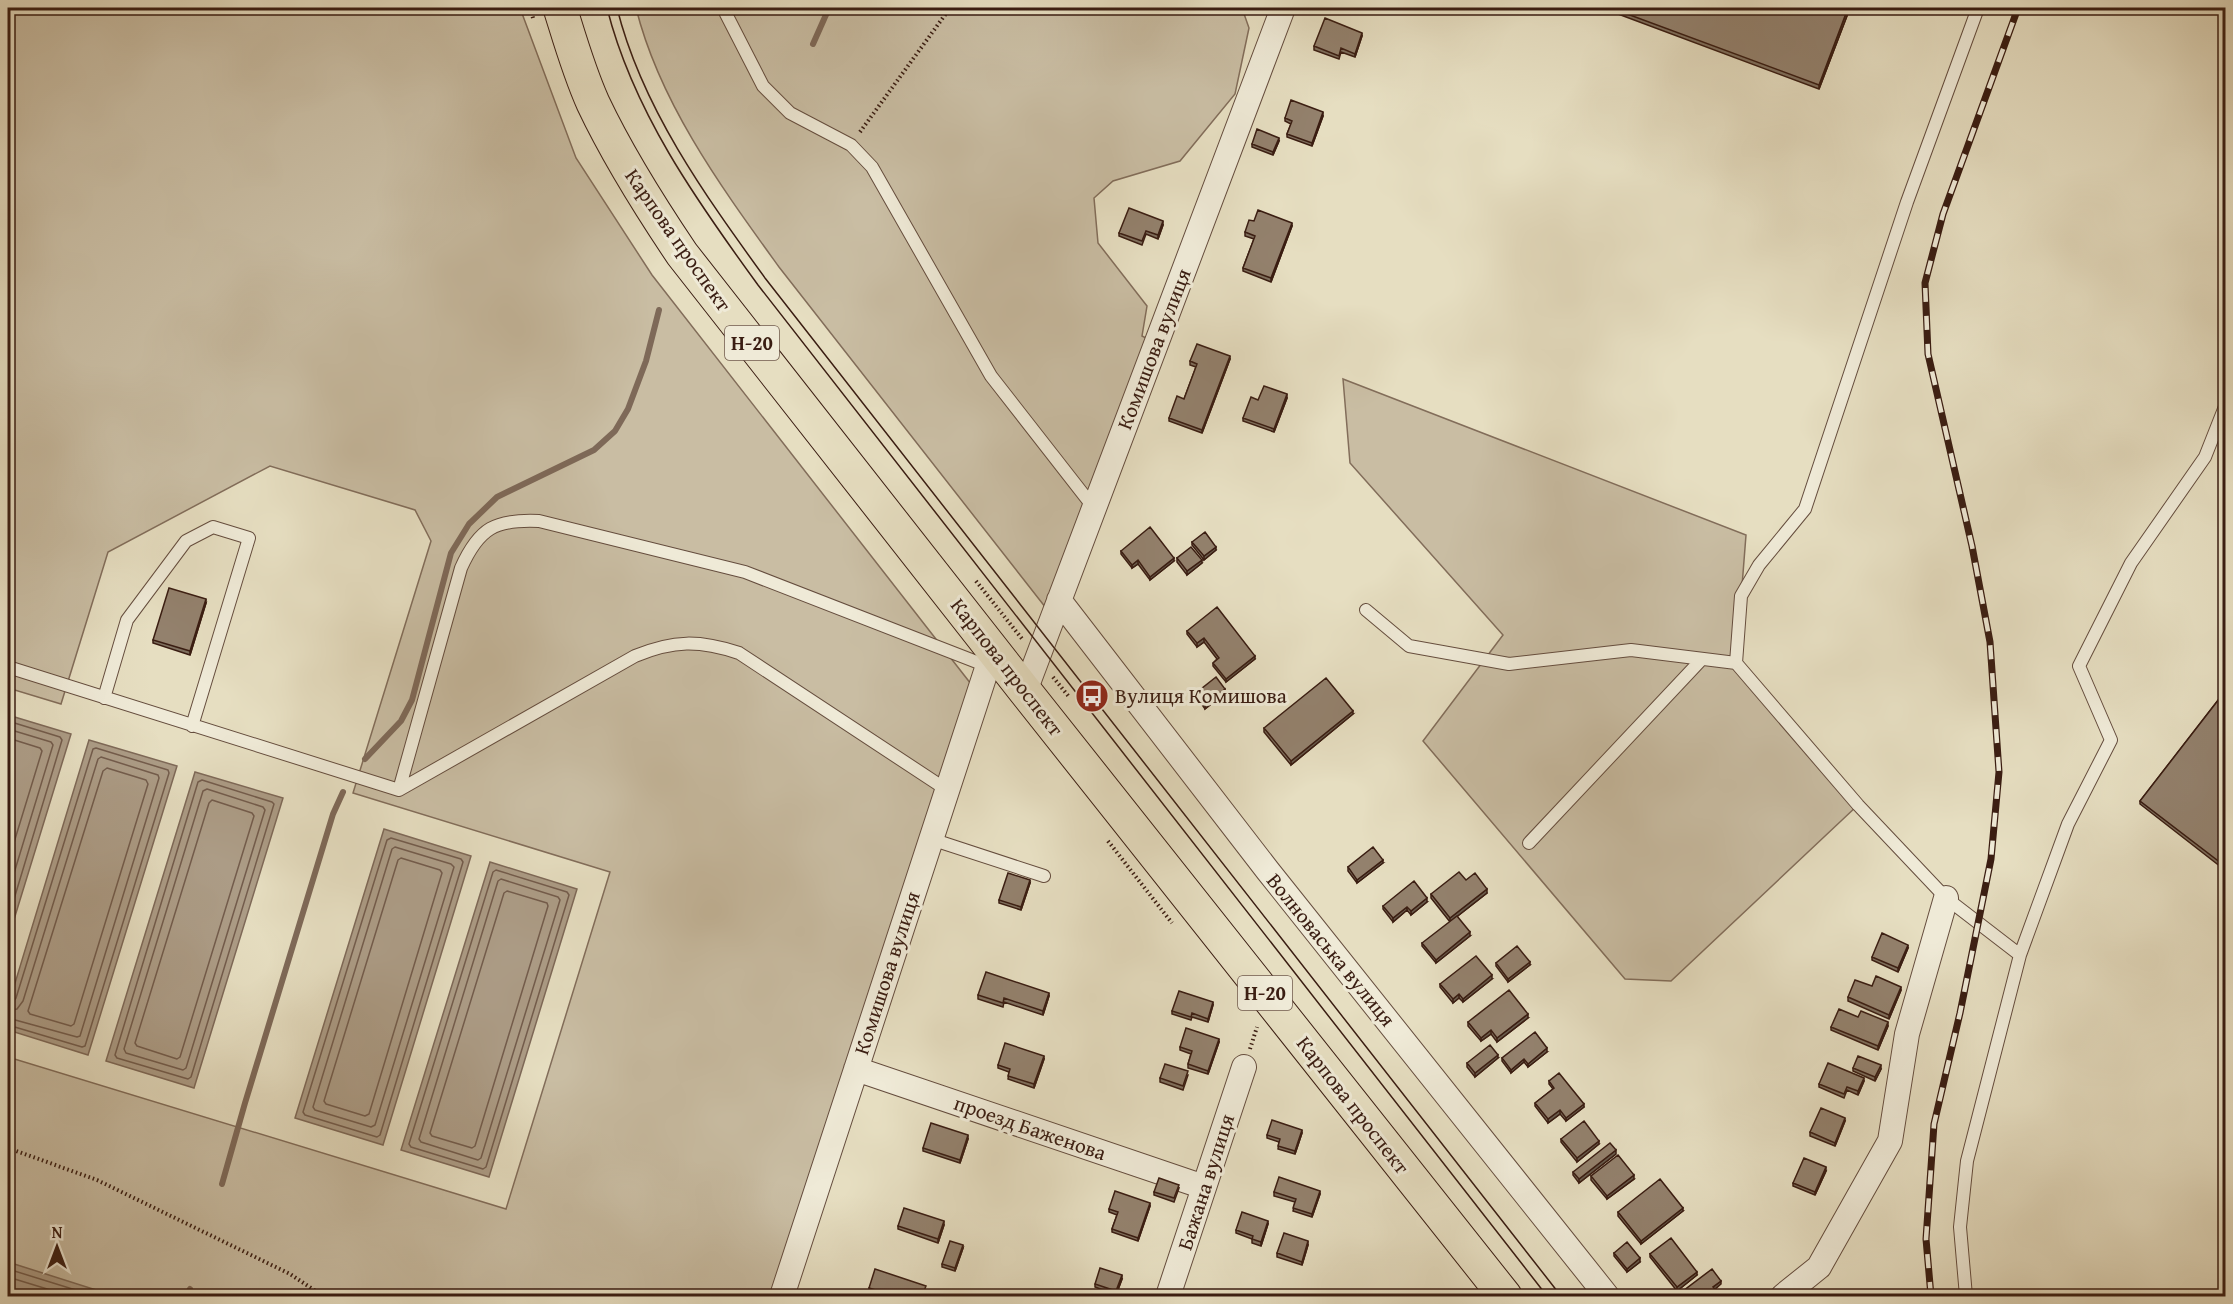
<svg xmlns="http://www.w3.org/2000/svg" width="2233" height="1304" font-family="'Gentium Book Plus',serif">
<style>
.green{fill:#c9bda3;stroke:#826d5a;stroke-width:1.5}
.water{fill:#ac9c86;stroke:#7e6958;stroke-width:1.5}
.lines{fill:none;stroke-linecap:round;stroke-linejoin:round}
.shore{stroke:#735c4c;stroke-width:1.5}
.stream{stroke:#7e6958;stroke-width:6}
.lane-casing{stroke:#654d3e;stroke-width:14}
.street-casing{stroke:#654d3e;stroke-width:26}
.primary-casing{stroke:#3a1d12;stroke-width:35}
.path{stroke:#3a1d12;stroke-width:4;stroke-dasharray:1.5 3;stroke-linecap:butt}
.lane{stroke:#efead7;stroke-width:12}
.street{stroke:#efead7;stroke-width:24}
.primary{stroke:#e6dec1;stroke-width:33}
.tram{stroke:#3a1d12;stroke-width:1.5}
.rail-casing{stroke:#3a1d12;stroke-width:7}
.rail{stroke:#efead7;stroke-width:4.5;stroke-dasharray:14;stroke-linecap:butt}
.wall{fill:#7e6f5e;stroke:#3a1d12;stroke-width:1.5}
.shaded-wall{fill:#675a4c;stroke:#3a1d12;stroke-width:1.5}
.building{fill:#93816d;stroke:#3a1d12;stroke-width:1.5}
.labels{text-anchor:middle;stroke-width:6;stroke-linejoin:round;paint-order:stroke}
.shield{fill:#efead7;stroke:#705a4d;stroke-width:1.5}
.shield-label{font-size:20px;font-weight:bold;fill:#3a1d12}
.street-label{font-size:21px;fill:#3a1d12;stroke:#efead7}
.poi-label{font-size:21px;fill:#3a1d12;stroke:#efead7;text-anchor:start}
</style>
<rect width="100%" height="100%" fill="#e6dec1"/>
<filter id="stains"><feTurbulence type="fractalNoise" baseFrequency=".00333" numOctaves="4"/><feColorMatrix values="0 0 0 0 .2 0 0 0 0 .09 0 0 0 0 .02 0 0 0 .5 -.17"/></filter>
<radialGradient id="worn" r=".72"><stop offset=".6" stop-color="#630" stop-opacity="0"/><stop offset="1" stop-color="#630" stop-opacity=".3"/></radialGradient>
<!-- green -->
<path class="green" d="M8 8H520L576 158 652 275 978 693 782 1296H8V1057L506 1209 610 872 353 793 431 541 415 510 270 466 108 552 61 704 8 688Z
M636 8H1242L1249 28 1235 94 1180 161 1113 181 1094 198 1098 243 1147 306 1142 336 1156 343 1053 617 779 267C722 188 660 104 636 8Z
M1343 379 1746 535 1736 663 1858 805 1671 981 1625 979 1423 741 1503 635 1350 463Z"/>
<!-- water -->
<path class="water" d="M8 715 71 734 8 939Z
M89 740 177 766 88 1055 8 1030V1006Z
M195 772 283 798 194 1088 106 1061Z
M384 829 471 856 383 1145 295 1118Z
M490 862 577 889 489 1177 401 1150Z
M8 1262 115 1296H8Z"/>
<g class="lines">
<!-- shore -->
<path class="shore" d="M8 721 60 737 62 740 8 919
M8 729 51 742 53 745 8 893
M8 738 40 748 42 751 8 862
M107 768 146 780 148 784 74 1024 71 1026 30 1014 28 1011 103 771Z
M202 780 272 802 274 804 191 1077 188 1079 117 1058 115 1055 198 782Z
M207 789 263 807 265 810 186 1068 183 1070 126 1053 124 1049 203 791Z
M212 800 252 813 254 816 180 1057 177 1059 137 1046 135 1043 209 803Z
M391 838 461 859 463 862 380 1135 377 1137 305 1115 303 1112 387 840Z
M395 847 451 864 454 867 375 1125 371 1127 315 1110 313 1107 392 849Z
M401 858 440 870 442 873 369 1114 365 1116 326 1104 324 1101 398 860Z
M496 870 567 892 569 895 486 1167 483 1169 411 1147 409 1144 493 872Z
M501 879 558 897 560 900 481 1158 478 1160 421 1142 419 1139 498 881Z
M507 891 547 903 548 906 475 1146 472 1148 432 1136 430 1133 504 893Z
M8 1003 13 1002 16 998 93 749 96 748 168 770 169 773 85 1046 82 1047 8 1025
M8 1011 17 1009 23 1001 98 759 101 757 158 775 159 778 80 1036 77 1037 8 1018
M8 1269 95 1296
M8 1277 70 1296"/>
<!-- stream -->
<path class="stream" d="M813 44 829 8
M365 759 401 721 412 700 451 553 469 524 497 497 594 450 615 431 628 409 646 361 659 310
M222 1184 245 1103 333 814 343 792
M186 1296 190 1289"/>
<defs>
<path id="lane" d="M723 8 763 86 790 113 851 145 872 167 991 376 1094 508
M1366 610 1409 646 1509 664 1631 650 1736 663 1858 805 1946 898 2020 955
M1736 663 1741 596 1759 565 1805 509 1907 202 1978 8
M8 667 399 790 635 656C674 640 699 640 739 653L947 790
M104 698 127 620 186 541 213 527 249 538 192 726
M399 790 461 568C479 528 495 519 539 521L745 572 987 666
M931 839 1044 876
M1529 843 1702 659
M1966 1296 1960 1227 1967 1161 2020 955 2068 824 2111 740 2079 666 2131 563 2205 457 2226 404"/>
<path id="street" d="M1059 600 1268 871 1607 1296
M1025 691 1283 8
M856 1069 1204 1187
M782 1296 993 650
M1168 1296 1244 1067
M1783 1296 1819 1267 1890 1141 1907 1034 1946 898"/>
<path id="primary" d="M560 8C570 40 579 72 593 103 618 156 649 205 682 254L1025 691 1505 1296"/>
</defs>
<!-- lane casing -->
<use href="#lane" class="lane-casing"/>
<!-- street casing -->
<use href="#street" class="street-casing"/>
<!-- primary casing -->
<use href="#primary" class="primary-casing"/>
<!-- path -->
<path class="path" d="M530 8 533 18
M860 132 950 8
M976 581 1023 640
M1053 677 1070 698
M1108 841 1172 923
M1250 1049 1257 1027
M8 1148 97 1180 290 1274 323 1296"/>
<!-- lane -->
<use href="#lane" class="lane"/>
<!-- street -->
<use href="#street" class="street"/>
<!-- primary -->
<use href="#primary" class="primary"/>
<!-- tram -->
<path class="tram" d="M607 8C633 111 696 200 758 285L1547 1296
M617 8C642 108 705 195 765 278L1561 1296"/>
<defs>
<path id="rail" d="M1931 1296 1926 1239 1934 1124 1960 1013 1991 859 1999 772 1990 642 1972 546 1928 354 1925 283 1943 214 2018 8"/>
</defs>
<!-- rail casing -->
<use href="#rail" class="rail-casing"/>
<!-- rail -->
<use href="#rail" class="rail"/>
</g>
<!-- wall -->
<path class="wall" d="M1602 8H1850L1819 89Z
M1362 36 1355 57 1341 52 1339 59 1314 50V46Z
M1323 116 1312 146 1287 137V134L1291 124 1285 121V118Z
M1279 141 1273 155 1252 147V144Z
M1163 225 1158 239 1146 234 1142 245 1119 236V233Z
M1292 226 1271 282 1243 271V268L1254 239 1245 236V232Z
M1230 359 1202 433 1169 421V418L1184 399 1196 367 1190 365V361Z
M1287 398 1274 432 1243 421V418L1258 400Z
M1192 542 1216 550 1204 560 1192 545Z
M1121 551 1174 561 1150 580 1138 564 1132 568 1121 554Z
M1177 558 1202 563 1187 575 1177 562Z
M206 603 190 655 153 643V640Z
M1187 631 1255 659 1226 682 1213 666V663L1217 659 1204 642 1197 647 1187 634Z
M2226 690V861L2221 867 2140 804V801Z
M1196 693H1225L1205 709 1196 696Z
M1353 714 1291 765 1264 732V728Z
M1383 863 1357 883 1348 871V867Z
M1466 880 1487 893 1450 922 1431 898V894Z
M1030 883 1021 910 999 903V900Z
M1427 902 1411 915 1407 910 1393 922 1383 909V906Z
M1470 936 1436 963 1422 946V943Z
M1908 948 1898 972 1872 960V957Z
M1496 963 1530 965 1508 982 1496 966Z
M1492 979 1463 1002 1459 998 1453 1003 1440 987V984Z
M1872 986 1901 990 1889 1019 1848 1001V997Z
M978 995 1049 996 1043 1015 1004 1002 1003 1007 978 999Z
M1213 1005 1208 1022 1192 1017 1191 1020 1172 1014V1011Z
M1858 1017 1888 1026 1878 1050 1831 1030V1027Z
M1528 1018 1497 1042 1491 1034 1481 1041 1468 1026V1022Z
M1219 1042 1208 1074 1188 1068V1064L1191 1054 1180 1050V1047Z
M1547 1052 1528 1067 1524 1062 1511 1073 1502 1061V1058Z
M1498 1058 1475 1077 1467 1067V1063Z
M1044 1059 1034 1088 1008 1079 1009 1072 998 1068V1065Z
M1853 1068 1881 1069 1875 1081 1853 1071Z
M1188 1075 1183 1090 1160 1082V1078Z
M1549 1081 1584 1107 1566 1121 1560 1114 1548 1123 1535 1106V1103L1553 1089 1549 1084Z
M1864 1081 1858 1095 1847 1090 1844 1098 1819 1087V1084Z
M1845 1121 1835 1146 1810 1136V1132Z
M1302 1133 1295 1154 1278 1149 1279 1142 1267 1138V1135Z
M968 1139 960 1163 923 1151V1148Z
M1561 1139 1599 1144 1577 1162 1561 1142Z
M1616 1154 1579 1183 1573 1175V1172Z
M1826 1171 1815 1195 1793 1186V1183Z
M1591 1176 1634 1179 1607 1199 1591 1180Z
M1179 1188 1174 1202 1154 1195V1192Z
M1274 1192 1320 1194 1312 1217 1293 1211 1295 1202 1274 1196Z
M1150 1206 1138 1241 1112 1232V1229L1117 1215 1109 1212V1209Z
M1683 1211 1641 1244 1618 1216V1212Z
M1268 1224 1261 1246 1252 1243V1239L1236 1233V1230Z
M944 1225 938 1243 898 1229V1226Z
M1308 1245 1302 1265 1277 1257V1253Z
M963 1248 955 1271 942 1267V1264Z
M1614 1253 1640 1262 1627 1272 1614 1256Z
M1650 1254 1697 1275 1677 1291 1650 1257Z
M1122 1279 1116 1295 1095 1287V1284Z
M869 1288 926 1290 923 1296H884L869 1292Z"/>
<!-- shaded-wall -->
<path class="shaded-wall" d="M1848 8H1850L1819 89V85Z
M1362 33V36L1355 57V54Z
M1323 112V116L1312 146V143Z
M1279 138V141L1273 155V152Z
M1163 221V225L1158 239V235Z
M1292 223V226L1271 282V278Z
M1230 356V359L1202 433V430Z
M1287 394V398L1274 432V429Z
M1216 547V550L1204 560V556Z
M1174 558V561L1150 580V577Z
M1138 560V564L1132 568V565Z
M1202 560V563L1187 575V571Z
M206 599V603L190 655V651Z
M1204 638V642L1197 647V643Z
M1255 656V659L1226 682V679Z
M1225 689V693L1205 709V705Z
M1353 711V714L1291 765V761Z
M2226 858V861L2221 867V863Z
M1383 860V863L1357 883V880Z
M1030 880V883L1021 910V907Z
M1487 889V893L1450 922V918Z
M1427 898V902L1411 915V911Z
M1407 907V910L1393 922V918Z
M1470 932V936L1436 963V960Z
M1908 945V948L1898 972V968Z
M1530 962V965L1508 982V979Z
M1492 975V979L1463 1002V999Z
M1901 987V990L1889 1019V1015Z
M1049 993V996L1043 1015V1011Z
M1459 994V998L1453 1003V999Z
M1213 1002V1005L1208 1022V1019Z
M1528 1014V1018L1497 1042V1038Z
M1888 1022V1026L1878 1050V1046Z
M1491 1030V1034L1481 1041V1038Z
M1219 1039V1042L1208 1074V1071Z
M1547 1048V1052L1528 1067V1064Z
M1498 1055V1058L1475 1077V1073Z
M1044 1056V1059L1034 1088V1084Z
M1524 1059V1062L1511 1073V1070Z
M1881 1065V1069L1875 1081V1077Z
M1864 1078V1081L1858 1095V1091Z
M1584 1104V1107L1566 1121V1118Z
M1560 1110V1114L1548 1123V1119Z
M1845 1118V1121L1835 1146V1143Z
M1302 1130V1133L1295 1154V1151Z
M968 1135V1139L960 1163V1160Z
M1599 1141V1144L1577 1162V1158Z
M1616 1150V1154L1579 1183V1179Z
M1826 1167V1171L1815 1195V1192Z
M1634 1175V1179L1607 1199V1196Z
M1320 1191V1194L1312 1217V1214Z
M1150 1203V1206L1138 1241V1238Z
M1683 1208V1211L1641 1244V1241Z
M944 1221V1225L938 1243V1239Z
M1268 1221V1224L1261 1246V1242Z
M1308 1241V1245L1302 1265V1262Z
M963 1245V1248L955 1271V1268Z
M1640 1258V1262L1627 1272V1269Z
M1697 1272V1275L1677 1291V1287Z
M1122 1275V1279L1116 1295V1291Z
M1721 1281V1284L1713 1291V1287Z"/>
<!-- building -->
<path class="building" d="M1611 8H1848L1819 85Z
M1325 18 1362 33 1355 54 1341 48 1339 56 1314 46Z
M1291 100 1323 112 1312 143 1287 134 1292 121 1285 118Z
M1257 129 1279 138 1273 152 1252 144Z
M1129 208 1163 221 1158 235 1146 231 1142 241 1119 233Z
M1258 210 1292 223 1271 278 1243 268 1255 236 1245 232 1249 220 1254 221Z
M1197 344 1230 356 1202 430 1169 418 1177 396 1184 399 1197 364 1190 361Z
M1264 386 1287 394 1274 429 1243 418 1251 397 1258 400Z
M1150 527 1174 558 1150 577 1138 560 1132 565 1121 551Z
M1205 532 1216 547 1204 556 1192 542Z
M1191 547 1202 560 1187 571 1177 558Z
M169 588 206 599 190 651 153 640Z
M1217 607 1255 656 1226 679 1213 663 1219 658 1204 638 1197 643 1187 631Z
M1216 677 1225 689 1205 705 1196 693Z
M1326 678 1353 711 1291 761 1264 728Z
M2226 690V858L2221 863 2140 801Z
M1373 847 1383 860 1357 880 1348 867Z
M1459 872 1466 880 1475 873 1487 889 1450 918 1431 894Z
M1008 873 1030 880 1021 907 999 900Z
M1414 881 1427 898 1411 911 1407 907 1393 918 1383 906Z
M1457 916 1470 932 1436 960 1422 943Z
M1882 933 1908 945 1898 968 1872 957Z
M1517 946 1530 962 1508 979 1496 963Z
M1476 956 1492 975 1463 999 1459 994 1453 999 1440 984Z
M986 972 1049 993 1043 1011 1004 998 1003 1003 978 995Z
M1876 976 1901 987 1889 1015 1848 997 1855 980 1872 986Z
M1509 990 1528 1014 1497 1038 1491 1030 1481 1038 1468 1022Z
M1179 991 1213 1002 1208 1019 1192 1013 1191 1017 1172 1011Z
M1839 1009 1858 1017 1861 1011 1888 1022 1878 1046 1831 1027Z
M1186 1028 1219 1039 1208 1071 1188 1064 1192 1051 1180 1047Z
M1535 1032 1547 1048 1528 1064 1524 1059 1511 1070 1502 1058Z
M1005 1043 1044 1056 1034 1084 1008 1076 1010 1069 998 1065Z
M1490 1045 1498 1055 1475 1073 1467 1063Z
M1858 1056 1881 1065 1875 1077 1853 1068Z
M1828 1063 1864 1078 1858 1091 1847 1087 1844 1094 1819 1084Z
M1165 1064 1188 1071 1183 1086 1160 1078Z
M1559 1073 1584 1104 1566 1118 1560 1110 1548 1119 1535 1103 1554 1088 1549 1081Z
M1821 1108 1845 1118 1835 1143 1810 1132Z
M1272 1120 1302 1130 1295 1151 1278 1146 1280 1139 1267 1135Z
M1584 1121 1599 1141 1577 1158 1561 1139Z
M931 1123 968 1135 960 1160 923 1148Z
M1610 1143 1616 1150 1579 1179 1573 1172Z
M1618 1155 1634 1175 1607 1196 1591 1176Z
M1804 1158 1826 1167 1815 1192 1793 1183Z
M1279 1177 1320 1191 1312 1214 1293 1208 1296 1199 1274 1192Z
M1159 1178 1179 1185 1174 1198 1154 1192Z
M1660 1179 1683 1208 1641 1241 1618 1212Z
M1115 1191 1150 1203 1138 1238 1112 1229 1118 1212 1109 1209Z
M904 1208 944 1221 938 1239 898 1226Z
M1242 1212 1268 1221 1261 1242 1252 1239 1253 1236 1236 1230Z
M1284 1233 1308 1241 1302 1262 1277 1253Z
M1671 1238 1697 1272 1677 1287 1650 1254Z
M950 1241 963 1245 955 1268 942 1264Z
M1627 1242 1640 1258 1627 1269 1614 1253Z
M1100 1268 1122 1275 1116 1291 1095 1284Z
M875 1269 926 1286 922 1296H895L869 1288Z
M1712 1269 1721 1281 1713 1287 1720 1296H1687L1683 1291Z
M1220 1292 1233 1296H1218Z"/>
<!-- icons -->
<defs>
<symbol id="bus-disc" viewBox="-11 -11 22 22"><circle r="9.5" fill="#8f2418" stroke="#efead7"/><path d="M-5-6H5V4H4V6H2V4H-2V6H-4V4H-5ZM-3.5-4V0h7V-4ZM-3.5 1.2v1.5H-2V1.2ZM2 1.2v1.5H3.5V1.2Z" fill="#fff"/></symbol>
</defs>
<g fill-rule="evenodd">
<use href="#bus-disc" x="1073" y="677" width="38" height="38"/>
</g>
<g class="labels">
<!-- shield labels -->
<g class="shield">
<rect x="725" y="326" width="54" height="34" rx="4.5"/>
<rect x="1238" y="976" width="54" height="34" rx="4.5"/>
</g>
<g class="shield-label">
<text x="752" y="350">Н-20</text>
<text x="1265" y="1000">Н-20</text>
</g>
<!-- street labels -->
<g class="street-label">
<text transform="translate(678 240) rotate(55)" y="7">Карпова проспект</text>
<text transform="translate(1154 349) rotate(-69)" y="7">Комишова вулиця</text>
<text transform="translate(1007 667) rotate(52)" y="7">Карпова проспект</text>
<text transform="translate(1331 950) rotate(51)" y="7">Волноваська вулиця</text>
<text transform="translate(887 973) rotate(-72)" y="7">Комишова вулиця</text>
<text transform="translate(1353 1105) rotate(52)" y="7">Карпова проспект</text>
<text transform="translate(1030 1128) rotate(19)" y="7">проезд Баженова</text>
<text transform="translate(1206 1182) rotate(-72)" y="7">Бажана вулиця</text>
</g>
<!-- poi labels -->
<g class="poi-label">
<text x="1115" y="703">Вулиця Комишова</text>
</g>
</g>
<!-- margin -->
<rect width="2233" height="1304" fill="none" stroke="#e6dec1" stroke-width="30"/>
<rect x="9" y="9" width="2215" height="1286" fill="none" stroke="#3a1d12" stroke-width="3"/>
<rect x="15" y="15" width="2203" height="1274" fill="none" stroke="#3a1d12" stroke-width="1.5"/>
<!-- north arrow -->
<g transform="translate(57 1247)" stroke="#efead7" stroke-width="4.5" paint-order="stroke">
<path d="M0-4.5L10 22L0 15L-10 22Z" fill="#3a1d12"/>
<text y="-9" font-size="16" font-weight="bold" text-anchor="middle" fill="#3a1d12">N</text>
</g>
<rect width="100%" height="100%" filter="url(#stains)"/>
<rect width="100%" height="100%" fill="url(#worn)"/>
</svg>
